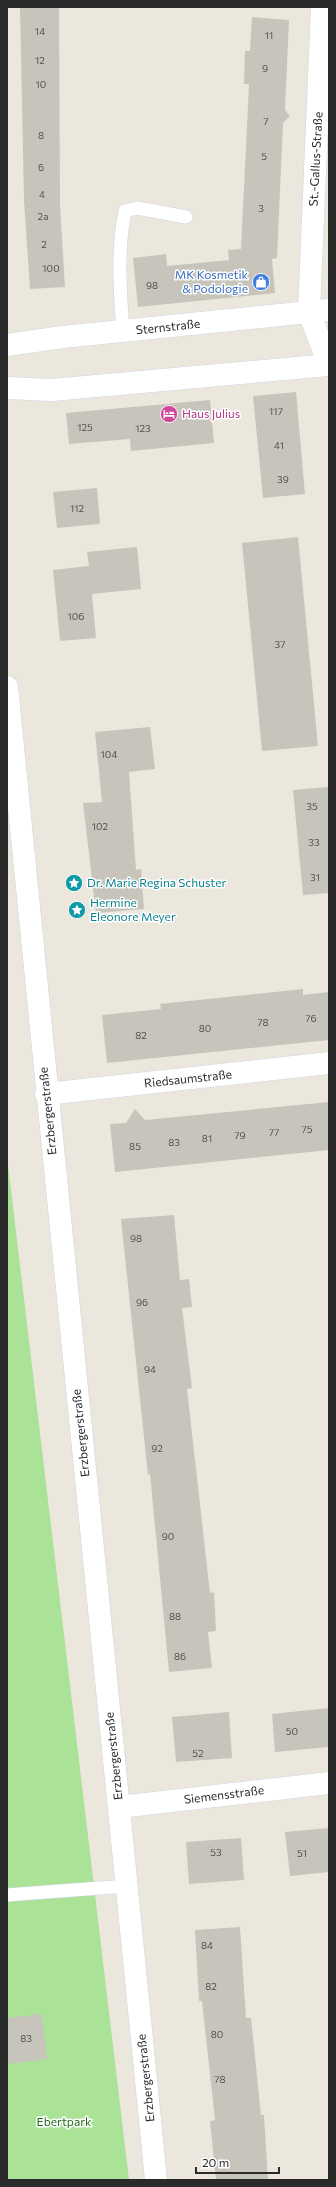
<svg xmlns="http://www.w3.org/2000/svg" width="336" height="2187" font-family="Commissioner,sans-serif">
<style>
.green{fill:#aae398}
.building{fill:#c7c5bb}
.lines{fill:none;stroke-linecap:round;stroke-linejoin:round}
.lane-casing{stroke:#d1d3e3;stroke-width:14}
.street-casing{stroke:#d1d3e3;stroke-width:23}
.secondary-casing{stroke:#d1d3e3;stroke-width:23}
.lane{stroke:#fff;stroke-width:13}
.street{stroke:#fff;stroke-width:22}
.secondary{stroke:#fff;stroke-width:22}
.labels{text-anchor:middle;stroke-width:3;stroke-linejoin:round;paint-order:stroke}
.number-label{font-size:10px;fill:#51514e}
.street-label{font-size:12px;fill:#2a2a2a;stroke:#fff}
.shop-label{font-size:12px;fill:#366cbe;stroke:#fff;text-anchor:end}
.hotel-label{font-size:12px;fill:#b23c85;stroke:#fff;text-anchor:start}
.culture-label{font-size:12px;fill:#0d838f;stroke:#fff;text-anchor:start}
.park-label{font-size:12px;fill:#22681a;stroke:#fff}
</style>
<rect width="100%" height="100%" fill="#ece7dc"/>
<!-- green -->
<path class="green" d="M7 1156 129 2180H7Z"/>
<!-- building -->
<path class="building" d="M20 7H59L60 204 65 287 30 289 24 201Z
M252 17 289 20 285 110 290 116 283 123 277 258 272 259 275 293 138 307 133 258 166 254 167 266 229 260 228 250 241 249 249 84H244L245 51H250Z
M296 392 305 494 263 498 253 396Z
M210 400 214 443 131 451 130 439 69 444 66 413Z
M97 488 100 524 57 528 53 492Z
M298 537 318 746 262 751 242 543Z
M137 547 141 589 92 594 96 638 60 641 53 570 89 566 87 552Z
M150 727 155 769 129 772 136 870 141 869 144 909 96 913 83 803 102 802 95 732Z
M329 787V893L303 895 293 790Z
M303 989V995L329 992V1040L107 1063 102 1015 161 1009 160 1004Z
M329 1102V1150L115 1172 110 1124 126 1123 135 1109 145 1120Z
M174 1215 180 1280 189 1279 192 1307 182 1308 192 1388 187 1389 210 1593 214 1592 216 1631 208 1632 212 1668 169 1672 150 1474 148 1475 121 1219Z
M329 1708V1747L275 1752 272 1714Z
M229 1712 232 1758 176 1762 172 1717Z
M329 1828V1872L290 1876 285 1832Z
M241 1838 244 1880 189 1884 186 1842Z
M240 1927 246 2018H251L261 2115H264L268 2180H216L210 2121 215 2120 202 2001H199L195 1930Z
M42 2014 47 2059 7 2064V2018Z"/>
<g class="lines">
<defs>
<path id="lane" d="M123 331C120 291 117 250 125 211L137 208 186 217
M7 1895 127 1886"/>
<path id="street" d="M309 312 322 7
M7 687 156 2180
M46 1094 329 1063
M119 1807 329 1783"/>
<path id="secondary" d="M309 312 329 365
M7 345 63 337 329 310
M7 388 52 390 329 365"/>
</defs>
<!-- lane casing -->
<use href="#lane" class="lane-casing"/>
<!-- street casing -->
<use href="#street" class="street-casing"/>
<!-- secondary casing -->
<use href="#secondary" class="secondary-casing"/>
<!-- lane -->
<use href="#lane" class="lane"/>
<!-- street -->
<use href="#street" class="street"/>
<!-- secondary -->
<use href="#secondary" class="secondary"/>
</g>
<!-- icons -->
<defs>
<symbol id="shop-disc" viewBox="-11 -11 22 22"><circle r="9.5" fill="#3f7fe0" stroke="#fff"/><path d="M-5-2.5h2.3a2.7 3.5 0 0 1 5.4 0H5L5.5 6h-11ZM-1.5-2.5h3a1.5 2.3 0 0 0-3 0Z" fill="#fff"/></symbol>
<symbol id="hotel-disc" viewBox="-11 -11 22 22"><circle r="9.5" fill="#d1479c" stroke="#fff"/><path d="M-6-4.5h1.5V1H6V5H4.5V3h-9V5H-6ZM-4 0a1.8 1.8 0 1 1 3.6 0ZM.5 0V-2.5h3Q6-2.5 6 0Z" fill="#fff"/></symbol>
<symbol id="sight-disc" viewBox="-11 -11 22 22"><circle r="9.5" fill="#0f9aa8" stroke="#fff"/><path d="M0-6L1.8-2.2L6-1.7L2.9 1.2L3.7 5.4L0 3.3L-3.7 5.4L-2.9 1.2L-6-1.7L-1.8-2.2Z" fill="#fff"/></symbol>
</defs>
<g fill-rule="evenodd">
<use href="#shop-disc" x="251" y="272" width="20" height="20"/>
<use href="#hotel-disc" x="159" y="404" width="20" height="20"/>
<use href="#sight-disc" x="64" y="873" width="20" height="20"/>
<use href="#sight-disc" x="67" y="900" width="20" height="20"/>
</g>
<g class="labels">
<!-- number labels -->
<g class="number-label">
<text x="40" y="35">14</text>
<text x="269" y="39">11</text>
<text x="40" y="64">12</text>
<text x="265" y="72">9</text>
<text x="41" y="88">10</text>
<text x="266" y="125">7</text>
<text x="41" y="139">8</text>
<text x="264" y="160">5</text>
<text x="41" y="171">6</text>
<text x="42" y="198">4</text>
<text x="261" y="212">3</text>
<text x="43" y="220">2a</text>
<text x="44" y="248">2</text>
<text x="51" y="272">100</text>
<text x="152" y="289">98</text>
<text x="276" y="415">117</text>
<text x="85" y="431">125</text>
<text x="143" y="432">123</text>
<text x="279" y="449">41</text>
<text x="283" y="483">39</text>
<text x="77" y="512">112</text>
<text x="76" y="620">106</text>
<text x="280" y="648">37</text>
<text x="109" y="758">104</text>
<text x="312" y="810">35</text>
<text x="100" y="830">102</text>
<text x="314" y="846">33</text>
<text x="315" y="881">31</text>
<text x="311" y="1022">76</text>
<text x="263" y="1026">78</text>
<text x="205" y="1032">80</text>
<text x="141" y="1039">82</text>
<text x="307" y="1133">75</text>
<text x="274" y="1136">77</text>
<text x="240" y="1139">79</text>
<text x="207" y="1142">81</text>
<text x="174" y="1146">83</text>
<text x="135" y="1150">85</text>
<text x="136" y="1242">98</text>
<text x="142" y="1306">96</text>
<text x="150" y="1373">94</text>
<text x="157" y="1452">92</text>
<text x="168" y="1540">90</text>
<text x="175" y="1620">88</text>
<text x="180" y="1660">86</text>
<text x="292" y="1735">50</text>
<text x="198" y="1757">52</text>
<text x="216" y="1856">53</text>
<text x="302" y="1857">51</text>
<text x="207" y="1949">84</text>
<text x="211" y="1990">82</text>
<text x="217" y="2038">80</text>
<text x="26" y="2042">83</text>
<text x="220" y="2083">78</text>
</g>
<!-- street labels -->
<g class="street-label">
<text transform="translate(316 159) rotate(-87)" y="4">St.-Gallus-Straße</text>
<text transform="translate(168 327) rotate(-6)" y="4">Sternstraße</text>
<text transform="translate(188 1079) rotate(-6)" y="4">Riedsaumstraße</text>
<text transform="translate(48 1111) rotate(-96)" y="4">Erzbergerstraße</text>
<text transform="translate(81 1433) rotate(-96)" y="4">Erzbergerstraße</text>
<text transform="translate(114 1756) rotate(-96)" y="4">Erzbergerstraße</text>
<text transform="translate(224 1795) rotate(-7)" y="4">Siemensstraße</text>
<text transform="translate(146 2078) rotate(-96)" y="4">Erzbergerstraße</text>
</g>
<!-- shop labels -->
<g class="shop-label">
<text x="248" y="279">MK Kosmetik<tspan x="248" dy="14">&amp; Podologie</tspan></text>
</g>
<!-- hotel labels -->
<g class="hotel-label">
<text x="182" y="418">Haus Julius</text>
</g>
<!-- culture labels -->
<g class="culture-label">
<text x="87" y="887">Dr. Marie Regina Schuster</text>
<text x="90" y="907">Hermine<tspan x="90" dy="14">Eleonore Meyer</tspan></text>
</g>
<!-- park labels -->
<g class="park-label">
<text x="64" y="2126">Ebertpark</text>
</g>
</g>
<!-- border -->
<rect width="336" height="2187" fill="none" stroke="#2a2a2a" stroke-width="16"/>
<!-- scale -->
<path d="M196 2167v6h83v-6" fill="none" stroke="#2a2a2a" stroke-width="2"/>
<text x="202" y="2167" font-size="12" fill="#2a2a2a" stroke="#ffffff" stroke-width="3" paint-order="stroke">20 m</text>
</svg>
